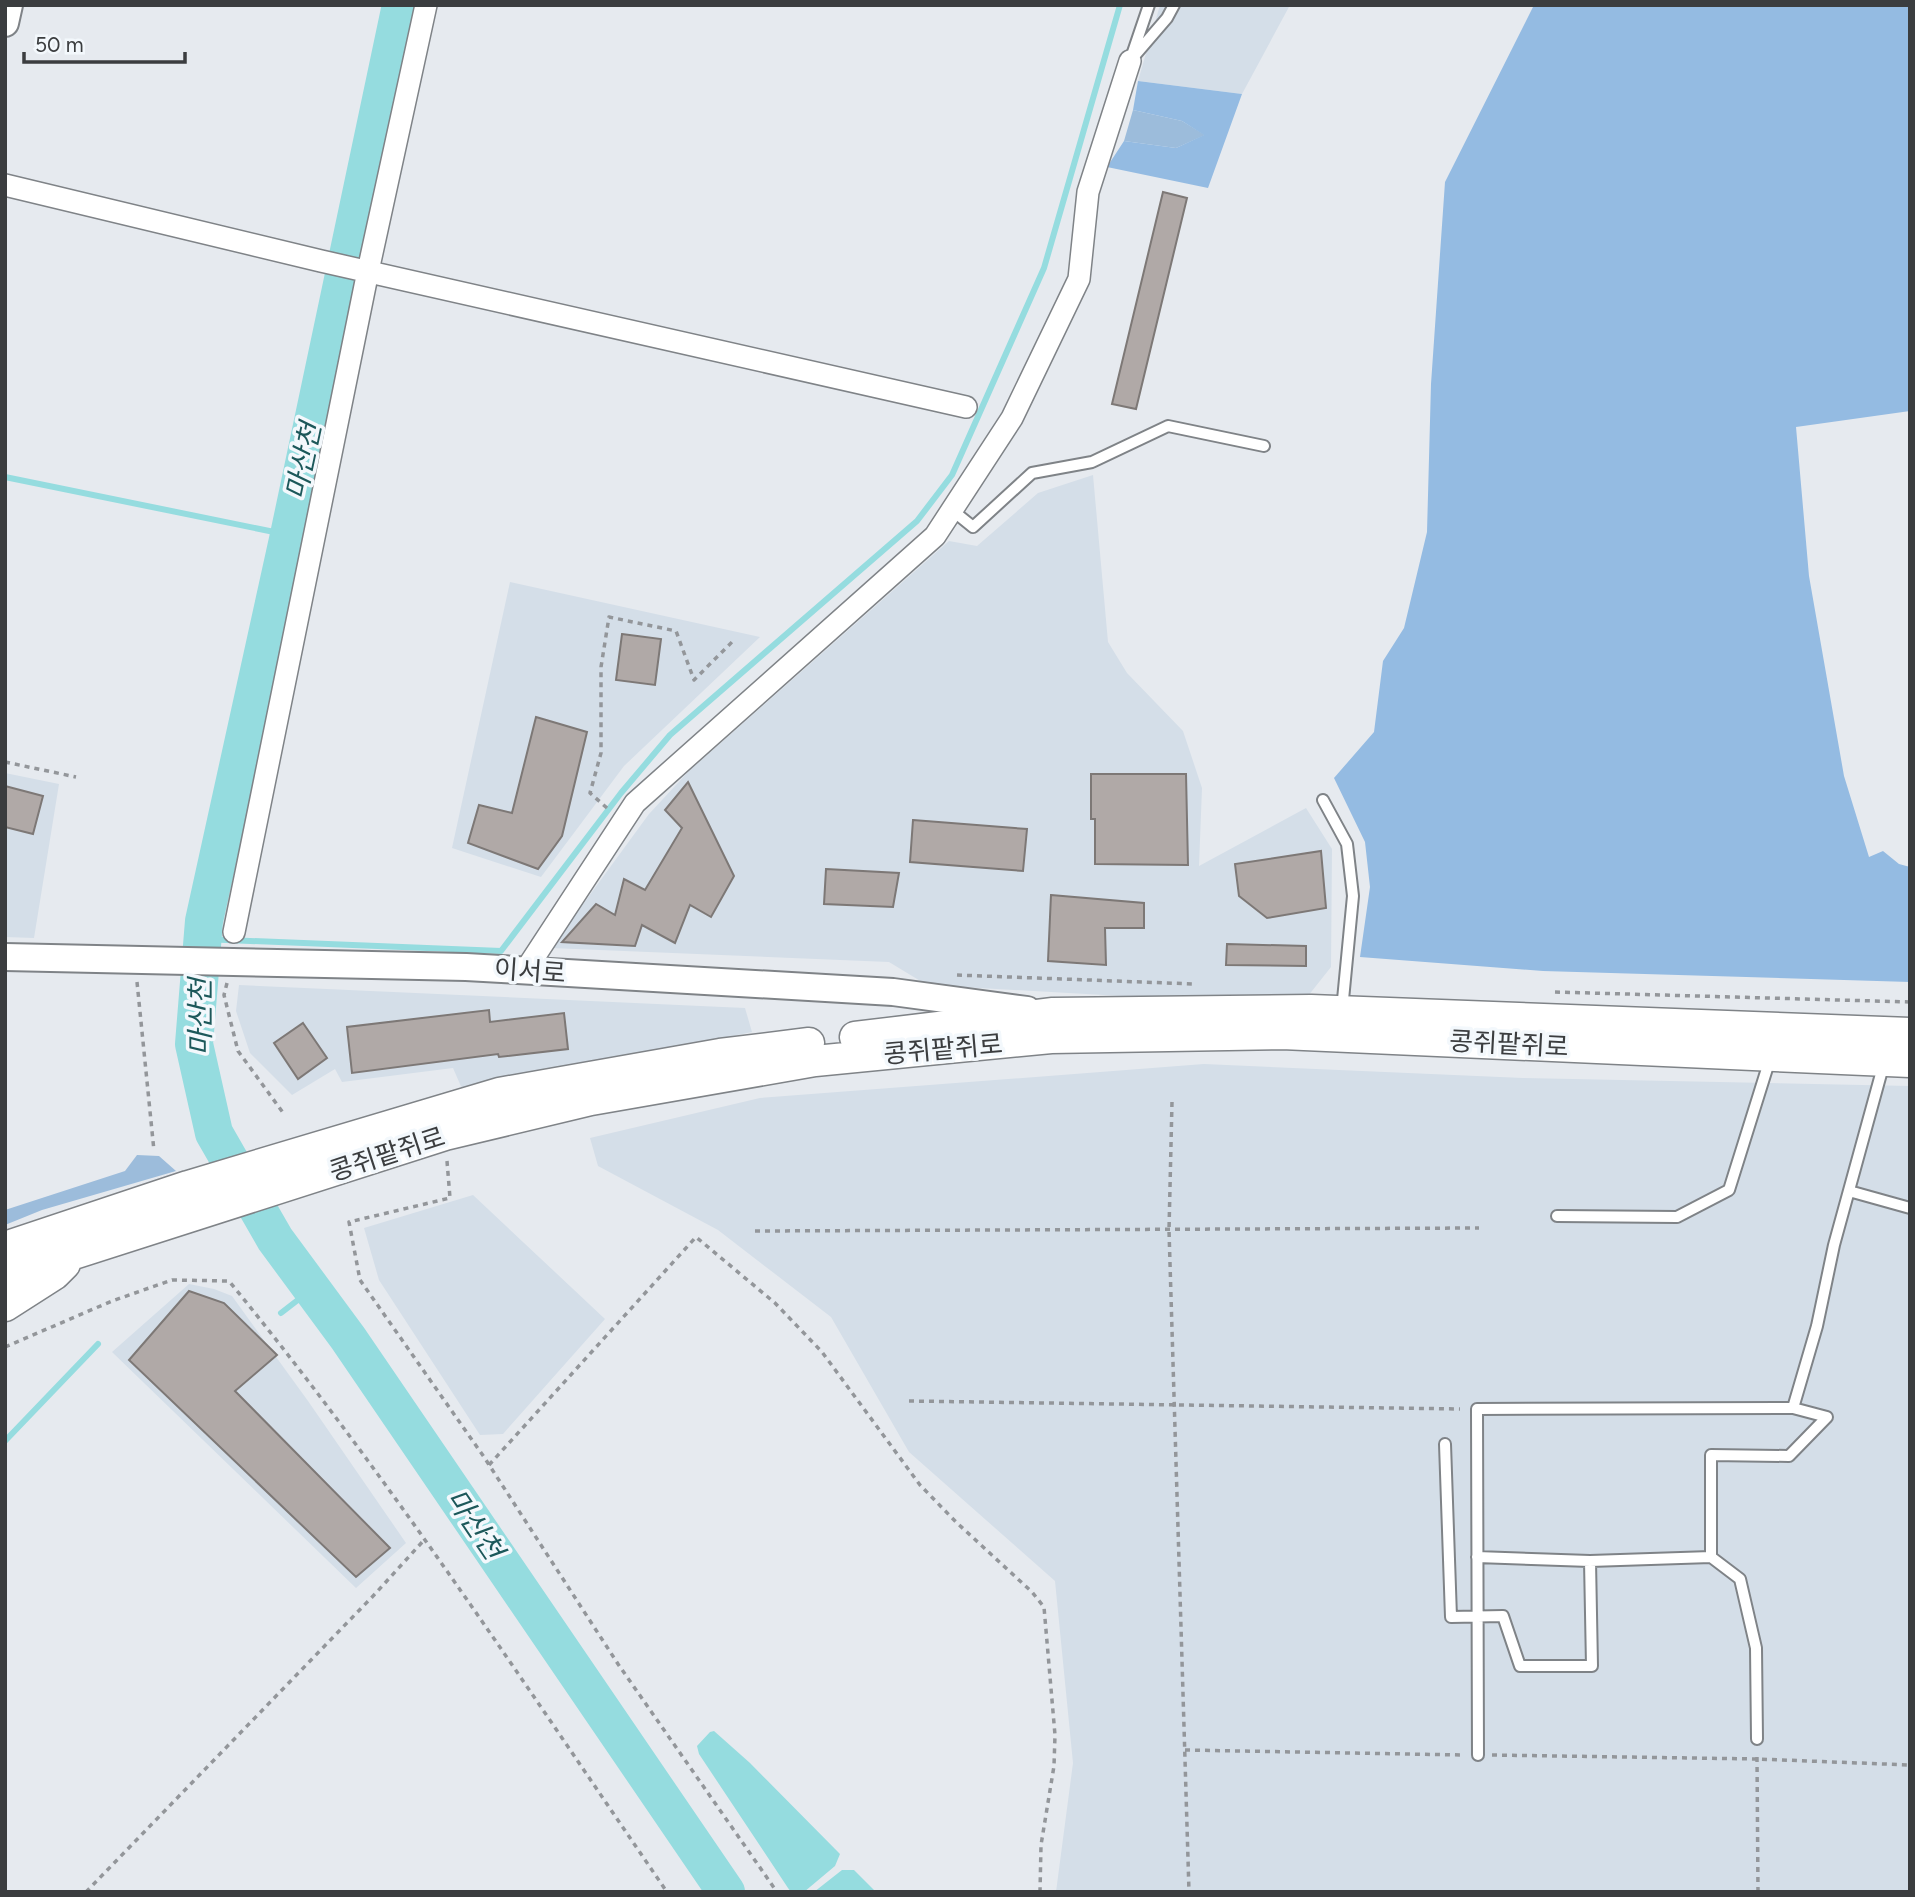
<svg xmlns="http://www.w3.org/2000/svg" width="1915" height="1897" font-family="Figtree,'Noto Sans KR',sans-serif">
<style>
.built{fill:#d4dee8}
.green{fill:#9cbcdb}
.forest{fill:#94bbe2}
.water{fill:#95dcdf}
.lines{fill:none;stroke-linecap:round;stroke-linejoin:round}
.stream{stroke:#95dcdf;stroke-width:6}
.river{stroke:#95dcdf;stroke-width:38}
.building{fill:#b0a9a7;stroke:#7d7876;stroke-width:2}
.service-casing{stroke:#7f8387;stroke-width:14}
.minor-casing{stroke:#7f8387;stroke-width:24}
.tertiary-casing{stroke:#7f8387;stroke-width:30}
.secondary-casing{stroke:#7f8387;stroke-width:33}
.path{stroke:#93969a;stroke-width:3.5;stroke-dasharray:5 5;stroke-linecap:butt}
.service{stroke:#fff;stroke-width:10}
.minor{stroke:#fff;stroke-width:21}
.tertiary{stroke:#fff;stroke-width:26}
.secondary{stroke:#fff;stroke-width:30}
.labels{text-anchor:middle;stroke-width:7;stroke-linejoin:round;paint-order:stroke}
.street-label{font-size:26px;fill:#3b3d3f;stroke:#f3f8fc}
.water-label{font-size:28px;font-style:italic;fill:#1c585a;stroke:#f3f8fc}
</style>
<rect width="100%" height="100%" fill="#e6eaef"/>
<!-- built -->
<path class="built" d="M1160 5H1290L1242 94 1138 81Z
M1093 475 1108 642 1127 673 1183 731 1202 788 1199 866 1306 808 1332 849 1331 967 1308 996 1139 997 927 985 889 962 551 948 649 814 688 772 949 541 977 546 1038 493Z
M510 582 760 637 624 766 541 877 452 848Z
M5 773 59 784 34 938 5 937Z
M239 985 745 1008 752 1032 463 1091 453 1068 342 1082 335 1069 292 1095 250 1053 236 1011Z
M1204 1064 1523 1078 1910 1086V1892H1056L1073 1763 1055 1581 909 1452 831 1317 718 1230 598 1166 590 1138 760 1098Z
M473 1195 605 1319 503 1434 480 1435 379 1280 364 1228Z
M189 1284 214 1289 232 1296 308 1401 406 1543 356 1588 112 1352Z"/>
<!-- green -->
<path class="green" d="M1133 110 1182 121 1205 135 1176 148 1124 141Z
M137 1155 159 1156 176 1171 42 1210 5 1225V1210L125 1171Z"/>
<!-- forest -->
<path class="forest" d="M1534 5H1910V411L1796 427 1809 576 1844 776 1869 857 1883 851 1899 864 1910 867V982L1543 971 1360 957 1370 887 1365 842 1334 778 1374 732 1383 661 1404 628 1427 532 1431 384 1445 182Z
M1138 81 1242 94 1208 188 1107 167 1124 141 1176 148 1204 135 1182 121 1133 110Z"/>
<!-- water -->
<path class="water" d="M714 1731 750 1763 840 1854 835 1866 804 1892H791L788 1888 699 1754 697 1746 710 1732Z
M842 1870H854L876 1892H814Z"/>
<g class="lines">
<!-- stream -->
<path class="stream" d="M5 477 289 535
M203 939 501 951 621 793 670 735 917 521 952 475 1044 268 1120 5
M281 1313 312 1289
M5 1441 98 1344"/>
<!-- river -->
<path class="river" d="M401 5 289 535 204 921 194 1044 214 1133 275 1239 348 1338 726 1892"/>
</g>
<!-- building -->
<path class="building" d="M1163 192 1187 198 1136 409 1112 404Z
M622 634 661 639 655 685 616 680Z
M536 717 587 732 562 836 538 869 468 843 479 805 512 813Z
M1091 774H1186L1188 865 1095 864V819H1091Z
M688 782 734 876 711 917 690 905 675 943 642 925 635 946 562 942 596 904 615 915 624 879 645 890 682 828 665 810Z
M5 786 43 796 33 834 5 827Z
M913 820 1027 829 1023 871 910 862Z
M1321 851 1326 908 1267 918 1239 896 1235 864Z
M826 869 899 873 893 907 824 904Z
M1051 895 1144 903V928H1105L1106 965 1048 961Z
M1227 944 1306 946V966L1226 965Z
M489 1010 490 1022 564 1013 568 1049 499 1057 498 1054 352 1073 347 1027Z
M303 1023 327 1058 298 1079 274 1043Z
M189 1291 224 1303 277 1355 235 1391 390 1548 356 1577 129 1360Z"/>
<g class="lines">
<defs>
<path id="service" d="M1132 55 1149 5
M1130 61 1167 18 1174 5
M952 510 973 527 1032 473 1092 462 1168 426 1264 446
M1323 800 1347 844 1353 896 1342 1010
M1849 1191 1910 1208
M1557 1216 1677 1217 1729 1190 1770 1059
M1445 1444 1451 1617 1503 1616 1520 1666H1592L1590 1561
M1477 1557 1590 1561 1711 1557V1455L1789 1456 1827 1417 1793 1408
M1711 1557 1740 1579 1756 1648 1757 1739
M1478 1755 1477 1409 1793 1408 1817 1326 1834 1245 1884 1063"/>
<path id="minor" d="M5 185 321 261 966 407
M234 932 368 271 426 5
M525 971 635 803 935 536 1012 418 1079 279 1088 192 1130 61"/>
<path id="tertiary" d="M5 23 9 5
M5 957 466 967 893 992 1027 1010"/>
<path id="secondary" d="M855 1037 1053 1013 1311 1010 1910 1033
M5 1247 188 1186 499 1093 720 1054 809 1043
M5 1276 445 1135 591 1100 815 1061 1051 1038 1282 1034 1910 1062
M5 1306 55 1274 65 1264"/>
</defs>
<!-- service casing -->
<use href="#service" class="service-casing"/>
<!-- minor casing -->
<use href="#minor" class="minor-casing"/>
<!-- tertiary casing -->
<use href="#tertiary" class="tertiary-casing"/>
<!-- secondary casing -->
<use href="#secondary" class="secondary-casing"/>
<!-- path -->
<path class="path" d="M5 762 76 777
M607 808 590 793 601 753V667L609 617 676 631 694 680 733 641
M957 975 1194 984
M137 982 154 1151
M227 983 224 995 238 1051 284 1114
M1555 992 1910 1002
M1172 1102 1169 1230 1189 1892
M447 1161 450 1198 349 1222 360 1280 484 1457 618 1664 777 1892
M755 1231 1479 1228
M5 1347 112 1301 172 1280 229 1281C388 1475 525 1685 667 1892
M909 1401 1460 1409
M489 1465 696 1237 775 1303 822 1352 920 1485 956 1522 1032 1592 1044 1607 1055 1735 1054 1766 1041 1845 1040 1892
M1185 1750 1463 1755
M1492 1755 1757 1759 1910 1765
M1757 1757 1758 1892
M86 1892 375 1594 425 1539"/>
<!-- service -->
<use href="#service" class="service"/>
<!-- minor -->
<use href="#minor" class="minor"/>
<!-- tertiary -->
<use href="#tertiary" class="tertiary"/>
<!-- secondary -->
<use href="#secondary" class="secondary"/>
</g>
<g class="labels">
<!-- street labels -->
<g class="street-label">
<text transform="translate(530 971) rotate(4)" y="9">이서로</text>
<text transform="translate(1509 1044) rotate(3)" y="9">콩쥐팥쥐로</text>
<text transform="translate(943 1049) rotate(-5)" y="9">콩쥐팥쥐로</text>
<text transform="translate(387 1154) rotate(-18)" y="9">콩쥐팥쥐로</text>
</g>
<!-- water labels -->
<g class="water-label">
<text transform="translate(303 461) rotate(-78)" y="10">마산천</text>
<text transform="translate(200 1017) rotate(-90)" y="10">마산천</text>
<text transform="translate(475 1524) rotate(56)" y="10">마산천</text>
</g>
</g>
<!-- border -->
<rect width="1915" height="1897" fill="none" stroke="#3b3d3f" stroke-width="14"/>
<!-- scale -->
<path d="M24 52v10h161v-10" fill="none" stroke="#3b3d3f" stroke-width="3.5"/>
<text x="35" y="52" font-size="21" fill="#3b3d3f" stroke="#f3f8fc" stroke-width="5" paint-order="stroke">50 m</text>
</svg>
